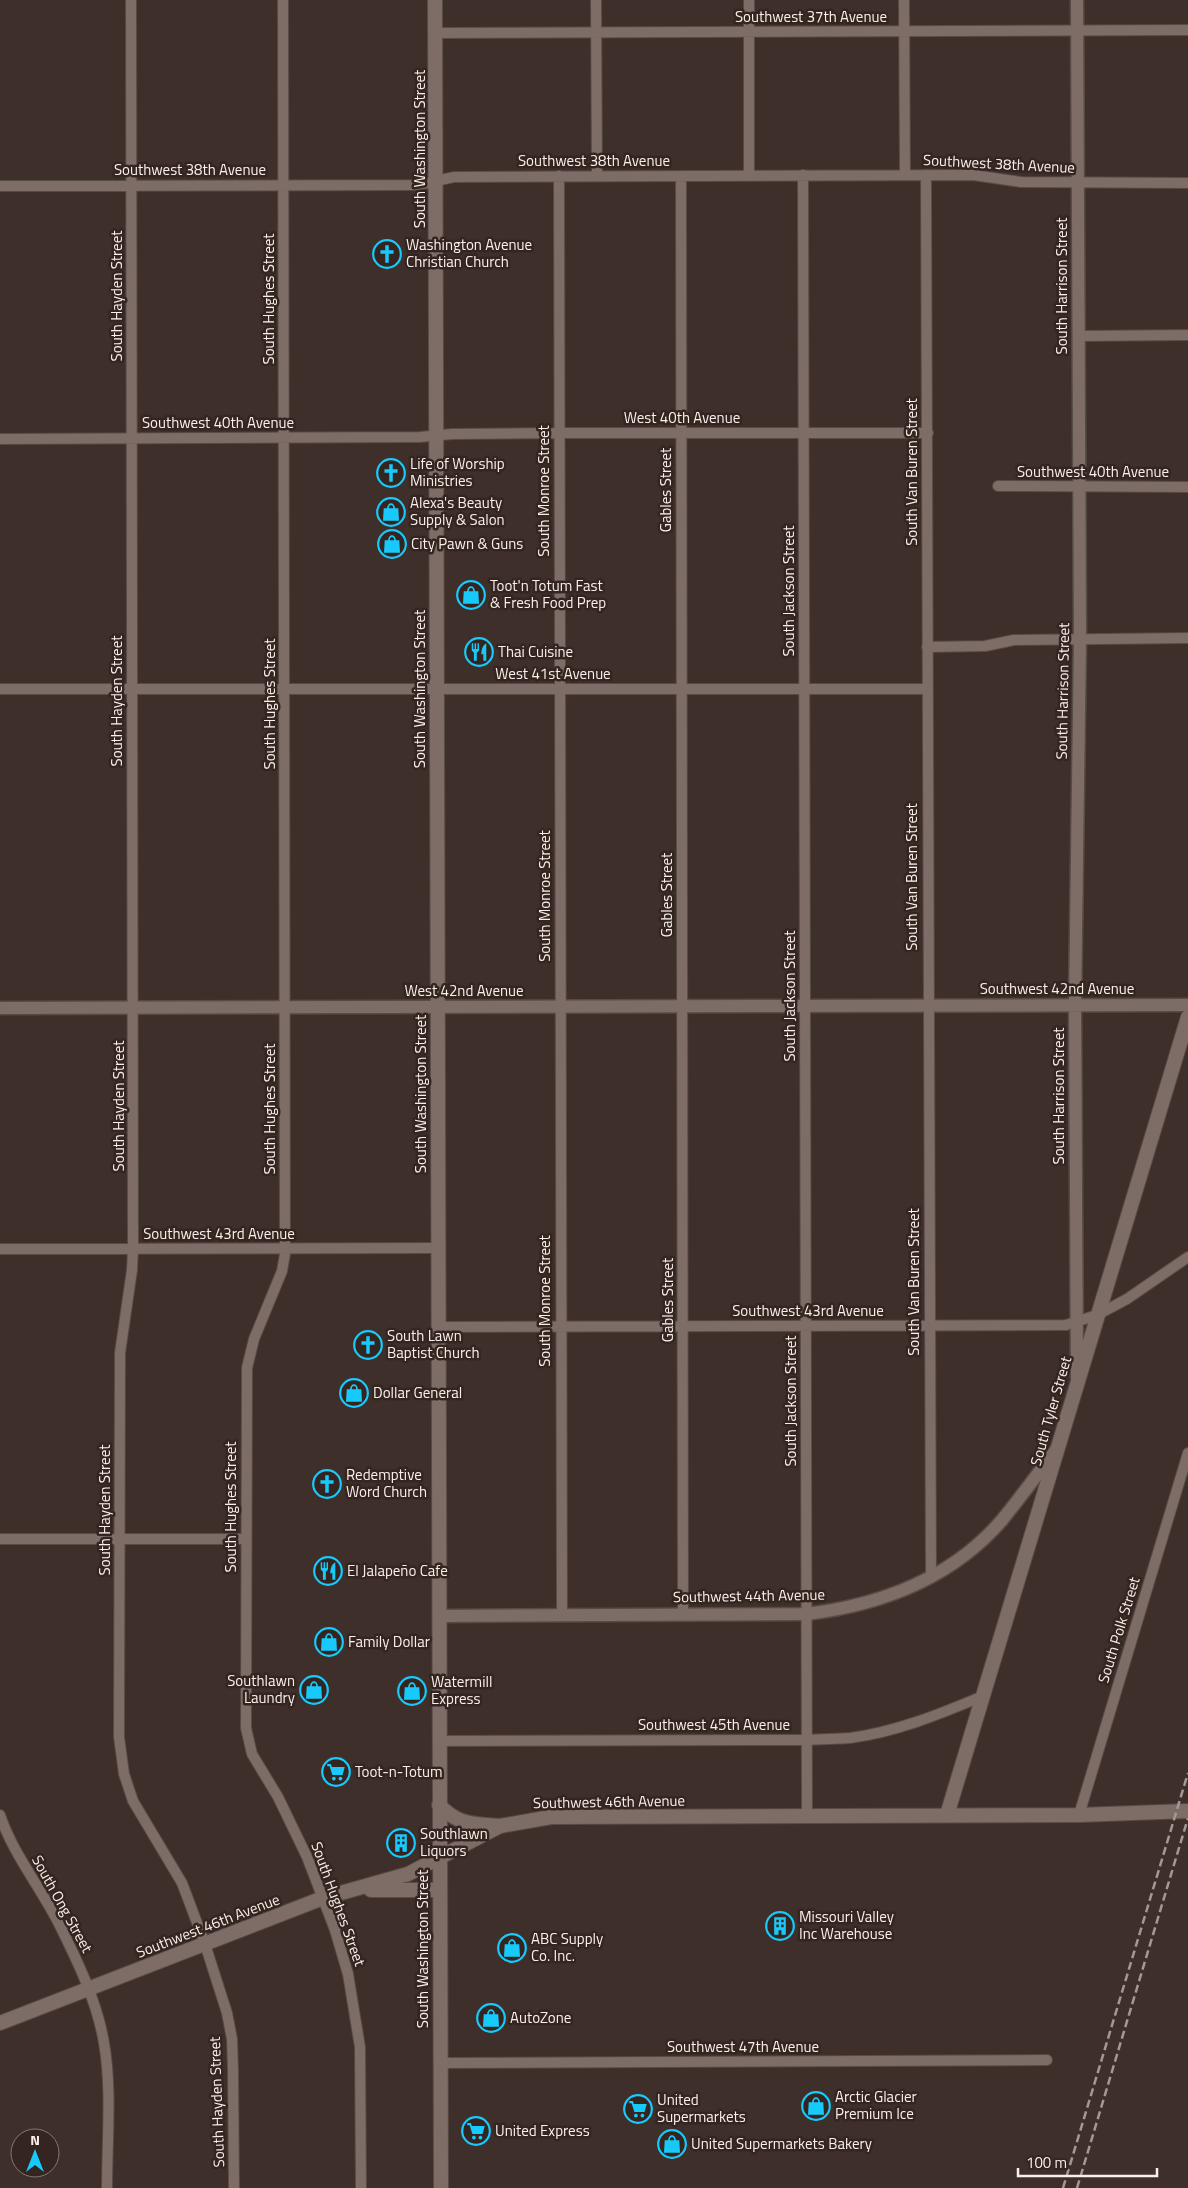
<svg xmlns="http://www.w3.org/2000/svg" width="1188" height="2188" font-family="'Titillium Web',sans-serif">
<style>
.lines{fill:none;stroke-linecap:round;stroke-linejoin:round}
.minor-casing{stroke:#574b46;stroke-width:12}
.tertiary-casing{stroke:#574b46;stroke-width:15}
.secondary-casing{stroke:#574b46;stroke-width:16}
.minor{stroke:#7e6d67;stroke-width:10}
.tertiary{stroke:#7e6d67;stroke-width:12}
.secondary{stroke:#7e6d67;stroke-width:14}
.rail{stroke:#a49894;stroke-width:2.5;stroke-dasharray:8 4;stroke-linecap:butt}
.labels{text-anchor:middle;stroke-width:5;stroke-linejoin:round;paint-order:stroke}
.street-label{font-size:15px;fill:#f9efeb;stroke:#342520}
.poi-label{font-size:15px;fill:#f9efeb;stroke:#342520;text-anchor:start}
</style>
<rect width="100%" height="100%" fill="#3e2f2a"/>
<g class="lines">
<defs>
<path id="minor" d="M131 0 133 1249 132 1270 120 1353 119 1737 124 1774 133 1801 182 1883 205 1944 227 2013 232 2039 233 2070 234 2188
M283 0 285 1254 282 1271 254 1339 247 1368 246 1728 252 1754 278 1797 307 1857 335 1930 348 1974 360 2047 361 2188
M596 0 597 175
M749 0V176
M904 0 905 175
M435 33 1188 30
M803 175 807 1816
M926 175 931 1578
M559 176 562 1615
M681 176 683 1615
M0 186 418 185 454 177 973 175 1021 182 1188 183
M1079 336 1188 335
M0 439 420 437 452 434 559 433H928
M998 486 1188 487
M927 647 985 646 1014 640 1188 638
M0 689H927
M0 1249 438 1248
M438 1327 1066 1325 1097 1315 1127 1299 1188 1257
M0 1539H246
M439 1741 807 1740C821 1739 836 1739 850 1738 896 1732 940 1714 983 1696
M0 1815C13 1854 39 1885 58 1922 77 1960 97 2001 104 2043 112 2089 107 2141 107 2188
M1079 1815 1188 1453
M440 2063 1047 2060"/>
<path id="tertiary" d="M0 1008 1188 1005
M1077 1377 1075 1005 1080 638 1077 0
M439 1616 806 1614C881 1605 952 1578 1002 1520 1021 1497 1038 1473 1056 1450"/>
<path id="secondary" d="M435 0 441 2188
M439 1805C458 1825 473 1824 500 1826
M947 1815 1188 1017
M371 1890H439
M0 2023 323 1898 408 1874 500 1826 551 1817 1079 1815 1188 1811"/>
</defs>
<!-- minor casing -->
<use href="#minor" class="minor-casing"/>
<!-- tertiary casing -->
<use href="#tertiary" class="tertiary-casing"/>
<!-- secondary casing -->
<use href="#secondary" class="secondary-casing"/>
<!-- minor -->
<use href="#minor" class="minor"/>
<!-- tertiary -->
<use href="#tertiary" class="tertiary"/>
<!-- secondary -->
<use href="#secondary" class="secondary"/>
<!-- rail -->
<path class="rail" d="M1063 2188 1188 1773
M1077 2188 1188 1818"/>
</g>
<!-- icons -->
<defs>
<symbol id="church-ring" viewBox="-11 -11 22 22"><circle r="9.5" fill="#342520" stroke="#18cafc" stroke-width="1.5"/><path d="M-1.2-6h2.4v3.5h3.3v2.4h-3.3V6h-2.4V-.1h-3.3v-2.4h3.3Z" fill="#18cafc"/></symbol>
<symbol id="shop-ring" viewBox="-11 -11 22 22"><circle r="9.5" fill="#342520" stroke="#18cafc" stroke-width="1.5"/><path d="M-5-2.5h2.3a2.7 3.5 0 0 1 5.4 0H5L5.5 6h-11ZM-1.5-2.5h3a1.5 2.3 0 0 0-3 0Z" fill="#18cafc"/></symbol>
<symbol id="restaurant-ring" viewBox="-11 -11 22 22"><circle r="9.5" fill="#342520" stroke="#18cafc" stroke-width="1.5"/><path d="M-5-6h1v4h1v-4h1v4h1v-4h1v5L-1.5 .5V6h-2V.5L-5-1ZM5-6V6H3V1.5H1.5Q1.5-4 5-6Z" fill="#18cafc"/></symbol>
<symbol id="supermarket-ring" viewBox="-11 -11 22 22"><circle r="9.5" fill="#342520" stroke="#18cafc" stroke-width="1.5"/><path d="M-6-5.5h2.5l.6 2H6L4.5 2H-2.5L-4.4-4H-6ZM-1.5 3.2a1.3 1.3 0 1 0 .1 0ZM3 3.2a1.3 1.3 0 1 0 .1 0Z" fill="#18cafc"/></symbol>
<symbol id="building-ring" viewBox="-11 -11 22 22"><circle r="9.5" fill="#342520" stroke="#18cafc" stroke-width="1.5"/><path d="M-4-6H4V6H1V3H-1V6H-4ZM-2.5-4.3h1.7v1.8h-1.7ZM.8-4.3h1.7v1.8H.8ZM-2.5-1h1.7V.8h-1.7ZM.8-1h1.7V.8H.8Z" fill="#18cafc"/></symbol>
</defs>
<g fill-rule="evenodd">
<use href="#church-ring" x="371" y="238" width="32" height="32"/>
<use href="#church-ring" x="375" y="457" width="32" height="32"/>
<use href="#shop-ring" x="375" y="496" width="32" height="32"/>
<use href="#shop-ring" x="376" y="528" width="32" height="32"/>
<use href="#shop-ring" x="455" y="579" width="32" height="32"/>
<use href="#restaurant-ring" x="463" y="636" width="32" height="32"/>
<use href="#church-ring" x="352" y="1329" width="32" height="32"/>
<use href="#shop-ring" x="338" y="1377" width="32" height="32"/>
<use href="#church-ring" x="311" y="1468" width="32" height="32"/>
<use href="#restaurant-ring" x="312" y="1555" width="32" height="32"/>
<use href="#shop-ring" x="313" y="1626" width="32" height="32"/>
<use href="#shop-ring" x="298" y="1674" width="32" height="32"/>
<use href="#shop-ring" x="396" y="1675" width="32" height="32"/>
<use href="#supermarket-ring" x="320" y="1756" width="32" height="32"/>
<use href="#building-ring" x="385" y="1827" width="32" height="32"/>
<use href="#building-ring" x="764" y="1910" width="32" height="32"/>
<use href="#shop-ring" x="496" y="1932" width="32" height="32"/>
<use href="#shop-ring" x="475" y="2002" width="32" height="32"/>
<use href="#shop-ring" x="800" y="2090" width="32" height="32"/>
<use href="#supermarket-ring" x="622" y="2093" width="32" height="32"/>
<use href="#supermarket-ring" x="460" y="2115" width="32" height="32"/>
<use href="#shop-ring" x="656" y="2128" width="32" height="32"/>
</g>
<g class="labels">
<!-- street labels -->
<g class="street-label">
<text x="811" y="22">Southwest 37th Avenue</text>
<text transform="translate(420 149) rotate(-90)" y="5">South Washington Street</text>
<text x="594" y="166">Southwest 38th Avenue</text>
<text transform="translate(999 164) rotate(3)" y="5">Southwest 38th Avenue</text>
<text x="190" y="175">Southwest 38th Avenue</text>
<text transform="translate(1062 286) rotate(-90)" y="5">South Harrison Street</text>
<text transform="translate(117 296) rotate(-90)" y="5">South Hayden Street</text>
<text transform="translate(269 299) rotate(-90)" y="5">South Hughes Street</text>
<text x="682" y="423">West 40th Avenue</text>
<text x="218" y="428">Southwest 40th Avenue</text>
<text transform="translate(912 472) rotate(-90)" y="5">South Van Buren Street</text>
<text x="1093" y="477">Southwest 40th Avenue</text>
<text transform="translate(666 490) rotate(-90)" y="5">Gables Street</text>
<text transform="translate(544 491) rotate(-90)" y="5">South Monroe Street</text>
<text transform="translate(789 591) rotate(-90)" y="5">South Jackson Street</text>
<text x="553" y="679">West 41st Avenue</text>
<text transform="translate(420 689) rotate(-90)" y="5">South Washington Street</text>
<text transform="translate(1063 691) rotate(-89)" y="5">South Harrison Street</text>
<text transform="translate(117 701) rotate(-90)" y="5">South Hayden Street</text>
<text transform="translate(270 704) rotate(-90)" y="5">South Hughes Street</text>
<text transform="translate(912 877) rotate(-90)" y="5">South Van Buren Street</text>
<text transform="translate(667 895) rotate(-90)" y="5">Gables Street</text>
<text transform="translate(545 896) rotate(-90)" y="5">South Monroe Street</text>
<text x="1057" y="994">Southwest 42nd Avenue</text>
<text x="464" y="996">West 42nd Avenue</text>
<text transform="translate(790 996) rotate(-90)" y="5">South Jackson Street</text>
<text transform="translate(421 1094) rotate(-90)" y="5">South Washington Street</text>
<text transform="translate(1059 1096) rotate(-90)" y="5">South Harrison Street</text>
<text transform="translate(119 1106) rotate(-90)" y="5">South Hayden Street</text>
<text transform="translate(270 1109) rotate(-90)" y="5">South Hughes Street</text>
<text x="219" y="1239">Southwest 43rd Avenue</text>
<text transform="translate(914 1282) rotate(-90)" y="5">South Van Buren Street</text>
<text transform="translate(668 1300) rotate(-90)" y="5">Gables Street</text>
<text transform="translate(545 1301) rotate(-90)" y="5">South Monroe Street</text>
<text x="808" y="1316">Southwest 43rd Avenue</text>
<text transform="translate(791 1401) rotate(-90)" y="5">South Jackson Street</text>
<text transform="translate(1051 1411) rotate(-74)" y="5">South Tyler Street</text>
<text transform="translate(231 1507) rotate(-90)" y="5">South Hughes Street</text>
<text transform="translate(105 1510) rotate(-90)" y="5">South Hayden Street</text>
<text transform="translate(749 1596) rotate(-1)" y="5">Southwest 44th Avenue</text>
<text transform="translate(1119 1630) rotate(-73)" y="5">South Polk Street</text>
<text x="714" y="1730">Southwest 45th Avenue</text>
<text transform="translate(609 1802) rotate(-1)" y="5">Southwest 46th Avenue</text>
<text transform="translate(62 1904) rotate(61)" y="5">South Ong Street</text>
<text transform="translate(338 1904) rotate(70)" y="5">South Hughes Street</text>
<text transform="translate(208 1926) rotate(-21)" y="5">Southwest 46th Avenue</text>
<text transform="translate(423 1949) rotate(-90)" y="5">South Washington Street</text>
<text x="743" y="2052">Southwest 47th Avenue</text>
<text transform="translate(217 2102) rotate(-92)" y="5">South Hayden Street</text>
</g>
<!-- poi labels -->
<g class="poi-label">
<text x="406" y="250">Washington Avenue<tspan x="406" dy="17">Christian Church</tspan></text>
<text x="410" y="469">Life of Worship<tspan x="410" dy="17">Ministries</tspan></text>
<text x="410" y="508">Alexa's Beauty<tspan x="410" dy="17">Supply &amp; Salon</tspan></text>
<text x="411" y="549">City Pawn &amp; Guns</text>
<text x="490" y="591">Toot'n Totum Fast<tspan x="490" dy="17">&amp; Fresh Food Prep</tspan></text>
<text x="498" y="657">Thai Cuisine</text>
<text x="387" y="1341">South Lawn<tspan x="387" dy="17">Baptist Church</tspan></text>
<text x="373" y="1398">Dollar General</text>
<text x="346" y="1480">Redemptive<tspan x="346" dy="17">Word Church</tspan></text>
<text x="347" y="1576">El Jalapeño Cafe</text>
<text x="348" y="1647">Family Dollar</text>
<text x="295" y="1686" text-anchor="end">Southlawn<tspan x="295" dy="17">Laundry</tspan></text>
<text x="431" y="1687">Watermill<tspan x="431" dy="17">Express</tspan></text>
<text x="355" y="1777">Toot-n-Totum</text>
<text x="420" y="1839">Southlawn<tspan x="420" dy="17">Liquors</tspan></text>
<text x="799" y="1922">Missouri Valley<tspan x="799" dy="17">Inc Warehouse</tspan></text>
<text x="531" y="1944">ABC Supply<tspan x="531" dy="17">Co. Inc.</tspan></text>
<text x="510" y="2023">AutoZone</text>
<text x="835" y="2102">Arctic Glacier<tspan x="835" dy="17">Premium Ice</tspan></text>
<text x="657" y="2105">United<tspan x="657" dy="17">Supermarkets</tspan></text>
<text x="495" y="2136">United Express</text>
<text x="691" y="2149">United Supermarkets Bakery</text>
</g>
</g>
<!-- north arrow -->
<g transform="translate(35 2153)"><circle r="24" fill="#342520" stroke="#837671"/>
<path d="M0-4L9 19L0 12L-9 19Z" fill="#18cafc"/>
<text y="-8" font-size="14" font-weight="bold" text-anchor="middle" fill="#f9efeb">N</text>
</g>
<!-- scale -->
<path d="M1018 2168v8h139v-8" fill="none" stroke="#f9efeb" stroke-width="2.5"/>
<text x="1026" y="2168" font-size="15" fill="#f9efeb" stroke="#342520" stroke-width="4" paint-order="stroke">100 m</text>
</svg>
